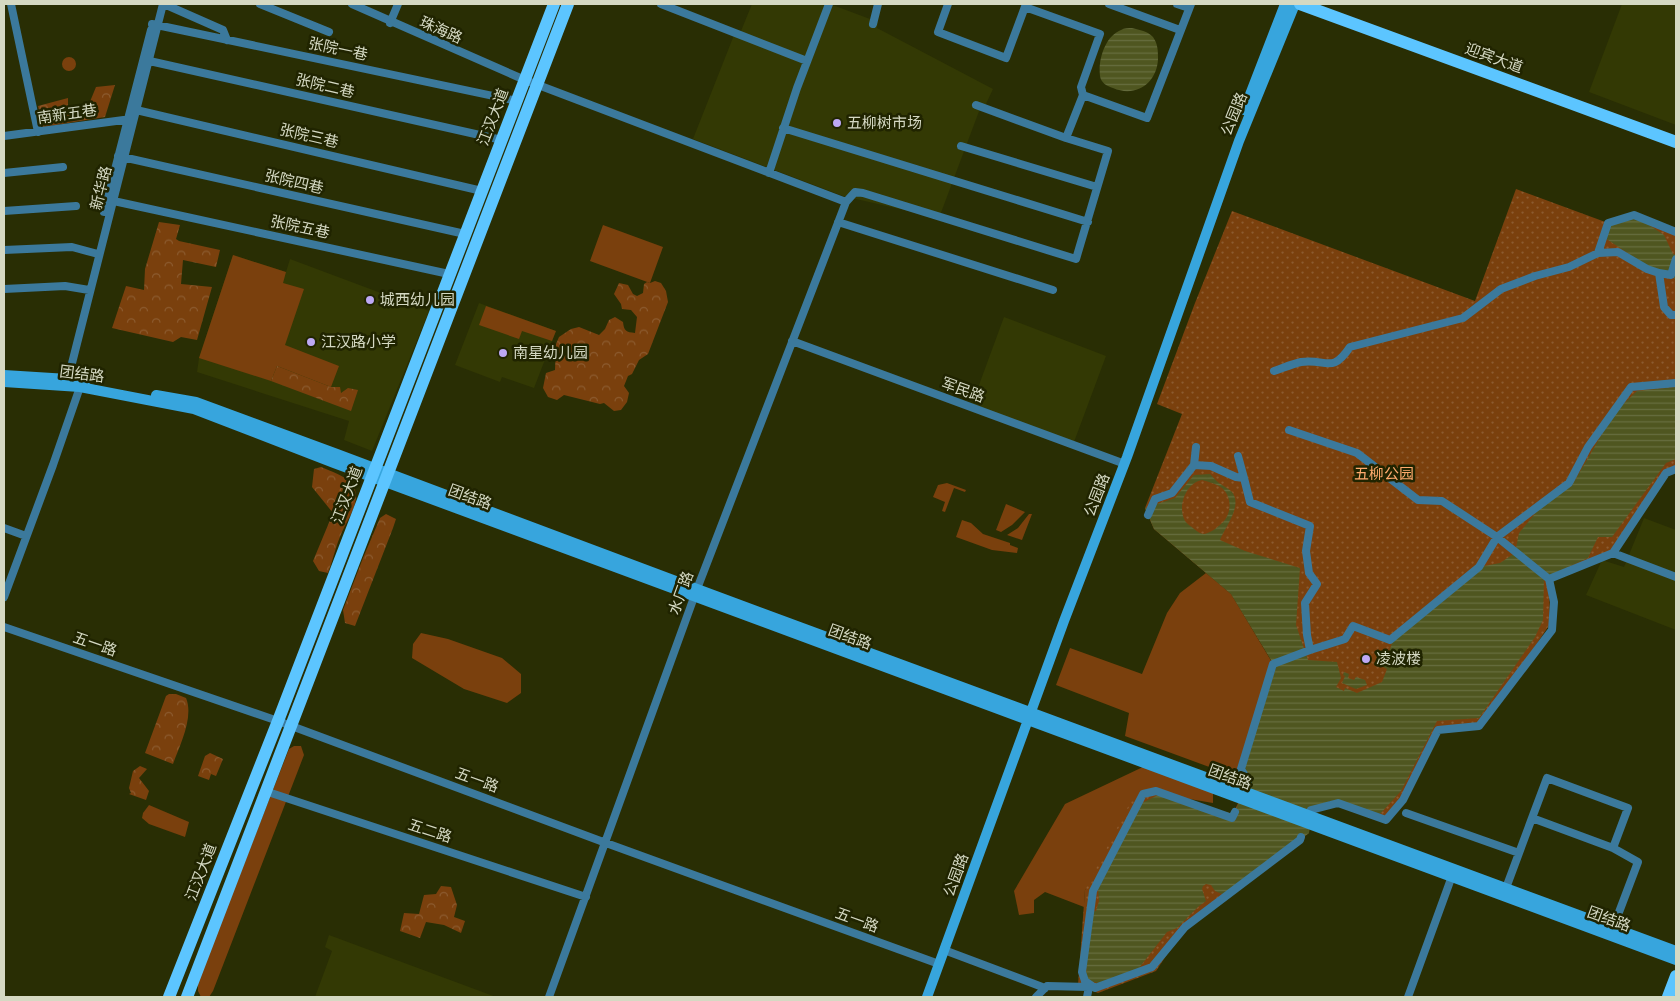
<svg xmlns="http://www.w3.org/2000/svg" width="1680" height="1001" font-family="Manrope,'Noto Sans SC',sans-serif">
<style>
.built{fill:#333904}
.green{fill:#7a400d}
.forest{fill:url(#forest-crowns)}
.park{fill:url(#park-dots)}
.water{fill:url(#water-rules);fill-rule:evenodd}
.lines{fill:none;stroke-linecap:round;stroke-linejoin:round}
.street{stroke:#3b799c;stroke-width:8}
.secondary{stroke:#37a5dd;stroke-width:10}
.primary{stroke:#5cc5ff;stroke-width:12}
.poi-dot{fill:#bda9f5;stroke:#202400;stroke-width:2}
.labels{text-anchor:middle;stroke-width:5;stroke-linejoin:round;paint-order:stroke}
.street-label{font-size:15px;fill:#d5d9c3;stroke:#202400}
.poi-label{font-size:15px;fill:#d5d9c3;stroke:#202400;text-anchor:start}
.park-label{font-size:15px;fill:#ffaa6d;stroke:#202400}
</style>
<defs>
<pattern id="forest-crowns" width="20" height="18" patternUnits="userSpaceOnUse" patternTransform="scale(1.25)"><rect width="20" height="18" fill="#7a400d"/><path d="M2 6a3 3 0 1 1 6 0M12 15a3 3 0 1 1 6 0" fill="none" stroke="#8c5b2f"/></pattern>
<pattern id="park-dots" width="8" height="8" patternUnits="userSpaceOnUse" patternTransform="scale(1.25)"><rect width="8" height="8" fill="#7a400d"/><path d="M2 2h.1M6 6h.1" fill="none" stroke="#8c5b2f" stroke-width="1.8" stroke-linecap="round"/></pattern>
<pattern id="water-rules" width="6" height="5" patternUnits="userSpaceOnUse" patternTransform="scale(1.25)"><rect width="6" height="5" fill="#4f5620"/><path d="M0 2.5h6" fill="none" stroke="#676e3f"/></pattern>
</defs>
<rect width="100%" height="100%" fill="#292e04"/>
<!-- built -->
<path class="built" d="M752 4H830L878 22 877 28 993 89 985 106H981L939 218 843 196 693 139 736 30 741 31Z
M1622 4H1676V125L1589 92Z
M233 255 286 272 290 259 429 311 372 451 344 440 349 421 197 372 199 358Z
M479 303 556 331 534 388 502 377 500 382 455 365Z
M1004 317 1106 356 1074 442 972 404Z
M1644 518 1676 530V630L1586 595 1602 560 1624 567Z
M329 935 496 997H315L332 951 325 947Z"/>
<!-- green -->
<path class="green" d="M62 64a7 7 0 1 1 14 0a7 7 0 1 1-14 0Z
M603 225 663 247 650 283 590 261Z
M233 255 286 272 283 283 304 289 285 345 339 366 331 387 277 366 271 381 199 358Z
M486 306 556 331 552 341 522 331 519 339 479 325Z
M947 483 966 490 965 492 954 488 945 512 942 511 945 502 933 497 938 485Z
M1006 504 1025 512 1012 525 1001 532 996 530Z
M1029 514H1032L1022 540 1007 535 1018 528Z
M962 520 971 523 983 534 1010 543V545L1018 548 1017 553 992 550 956 537Z
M1206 573 1231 594 1273 664 1241 769 1212 768 1125 736 1129 713 1056 685 1070 648 1142 674 1167 613 1180 593Z
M421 633 448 639 502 658 521 674V693L507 703 464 689 412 658 413 644Z
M294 746H301L304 755 213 991 209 997H201L198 991V981L289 749Z
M1145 766 1213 790V803L1160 794 1085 890 1084 907 1045 892 1034 900V913L1019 915 1014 891 1065 804Z
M149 805 189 822 185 837 149 824 142 818 143 813Z"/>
<!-- forest -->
<path class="forest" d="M115 85 105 117 43 127 38 106 68 98V106L89 104 96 87Z
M159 222 180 225 176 239 179 241 220 250 216 267 183 260 181 284 212 287 197 340 181 337 173 342 112 328 126 286 144 290 145 269Z
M655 281 661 283 666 291 668 302 648 354 639 360 632 374 628 376 624 386 629 393 627 402 621 410 614 411 604 403 600 404 564 395 557 400 548 397 543 388 546 373 555 370 556 344 559 337 571 329 579 327 599 335 605 329 609 320 615 317 623 322C624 331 626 332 635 333L637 317 631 310 622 309 621 304 614 294 619 283 628 285 633 294 637 296 643 293 644 284 647 282 650 283Z
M277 366 331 387H340L341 393 348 388 358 390 351 411 271 381Z
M321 467C330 471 346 476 352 484 363 500 348 518 342 532 336 545 333 560 328 573L319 571 313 561 333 513 312 487 314 469Z
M386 514 396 519 393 528 355 626 345 623 343 610 363 558 380 518Z
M169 694H176L186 698C194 717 180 745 173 764L145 753 166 696Z
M210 753 223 759 216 776 211 774 209 780 198 776 205 756Z
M140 766 147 769 139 778 149 791 146 800 129 794 131 793 129 788 133 771Z
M441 886 451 887 457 905 454 917 465 921 461 933 444 925 426 922 420 938 400 931 404 913 419 914 424 895 436 894Z"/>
<!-- park -->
<path class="park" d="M1516 189 1608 223 1634 215 1676 232V469L1666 473 1613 553 1549 579 1550 624 1485 721 1438 730 1403 800 1385 816 1330 801 1311 810 1309 833 1185 927 1156 971 1098 993 1078 985 1085 890 1131 801 1160 794 1233 814 1248 781 1241 769 1276 668 1231 594 1154 529 1145 508 1182 414 1157 404 1195 303 1232 211 1475 301Z"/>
<!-- water -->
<path class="water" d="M1132 28C1140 30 1147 31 1153 37 1158 44 1158 51 1158 59 1157 83 1136 98 1113 88 1107 86 1101 83 1100 76 1098 60 1105 36 1121 30 1124 28 1129 28 1132 28Z
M1634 215 1664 235 1673 254 1676 255V280L1671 275 1655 271 1605 238 1608 223Z
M1676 387V459L1666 463 1612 537H1598L1588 558 1544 578 1543 620 1535 637 1479 718 1437 721 1401 791 1380 814 1330 801 1311 810 1309 833 1227 896 1215 891 1211 885 1206 884 1203 886 1202 889 1206 901 1199 906 1177 928 1167 932 1139 968 1101 984 1087 980 1086 975 1089 922 1092 912 1096 911 1099 901 1098 889 1142 803 1160 794 1231 821 1248 781 1241 769 1276 668 1231 594 1154 529 1145 508 1175 498 1194 475 1210 474C1213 477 1215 480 1219 483 1223 486 1228 488 1232 492 1243 506 1225 527 1220 540L1245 551 1300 568 1296 625 1308 660 1337 662 1341 678 1336 687 1344 691 1345 688 1357 693 1382 682 1387 669 1383 667 1393 641 1479 567 1500 563 1515 553 1519 533 1553 492 1571 487 1615 412 1637 391ZM1202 480C1209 482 1218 484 1223 489 1233 499 1231 516 1221 524 1217 528 1210 533 1204 534 1200 534 1197 531 1194 529 1192 527 1187 524 1185 521 1177 506 1186 483 1202 480Z
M1344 672 1349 674 1348 678 1354 680 1356 677 1365 680 1367 685 1356 689 1342 683 1345 676 1343 675Z"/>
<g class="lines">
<!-- street -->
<path class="street" d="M11 4 38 132
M164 4 223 30 227 40
M260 4 329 32
M352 4 525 80 846 202
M661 4 807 61
M948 4 938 32 1006 58 1026 4
M1109 4 1180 30
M1177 4 1189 8
M1025 7 1100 34 1081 87 1083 95
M390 23 398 4
M152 24 517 101
M873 24 878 4
M145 60 502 140
M976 105 1066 138 1083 95 1147 118 1191 4
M132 109 482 191
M783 128 1088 222
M4 136 131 119
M961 146 1097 187
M118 156 465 234
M4 173 63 167
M769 173 797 88 829 4
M109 200 449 274
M4 211 76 206
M104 212 151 30
M838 222 1053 290
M4 250 72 247 98 254
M1598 253 1618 252 1647 269 1659 273
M1676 259 1671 275 1659 273 1664 307 1671 315H1676
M4 289 65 286 89 290
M792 341 1125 464
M1274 371C1283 368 1292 364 1301 362 1327 358 1331 375 1350 347L1463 318 1501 289 1535 276 1569 267 1598 253 1608 223 1634 215 1676 232
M68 379 163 4
M1676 383 1631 387 1588 447 1569 483 1497 537 1549 579 1613 553 1666 473 1676 469
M1196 447 1194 465 1211 466 1236 477 1244 478 1238 456
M1244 478 1250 502 1310 526 1306 551 1309 573 1317 584 1305 603 1307 635 1310 650
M1148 515 1155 499 1172 493 1194 465
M4 528 26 536
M1613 553 1676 577
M4 597 53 465 80 387
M4 627 278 721 606 843 939 964
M1547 778 1628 808 1613 848 1532 818Z
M1247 784 1248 781 1241 769 1273 664 1310 650 1345 639 1353 626 1390 640 1479 567 1497 537 1442 501 1418 500 1357 453 1289 430
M265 791 586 897
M1311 810 1338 803 1386 820 1403 800 1438 730 1479 726 1552 630 1554 602 1549 579
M1235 812 1232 818 1156 791 1143 794 1093 891 1082 972 1085 981 1095 988 1152 967 1185 927 1300 840 1301 837
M1406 813 1519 853
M1613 848 1638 862 1613 928
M1506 888 1532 818
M944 950 1045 988
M549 997 697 589 846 202 855 192 863 193 1076 259 1108 151 1066 138
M1036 997 1047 986 1089 987 1087 997
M1408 997 1452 876"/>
<!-- secondary -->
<path class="secondary" d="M1244 110 1285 4
M4 375 68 379 85 382
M4 382 80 387 194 409 334 463 1676 960
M156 395 196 402 337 454 697 589 1676 951
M927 997 1064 621 1127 457 1239 141 1295 4"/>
<!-- primary -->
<path class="primary" d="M1300 4 1676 142
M169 997 278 721 554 4
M187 997 568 4
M1668 997 1676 976"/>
</g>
<!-- markers -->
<g class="poi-dot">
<circle cx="837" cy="123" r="5"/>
<circle cx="370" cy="300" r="5"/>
<circle cx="311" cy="342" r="5"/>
<circle cx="503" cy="353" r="5"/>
<circle cx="1366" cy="659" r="5"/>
</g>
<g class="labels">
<!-- street labels -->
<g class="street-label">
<text transform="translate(441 30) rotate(24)" y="5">珠海路</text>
<text transform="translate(338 49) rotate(12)" y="5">张院一巷</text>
<text transform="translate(1494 58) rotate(20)" y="5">迎宾大道</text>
<text transform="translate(325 86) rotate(13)" y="5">张院二巷</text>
<text transform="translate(67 114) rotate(-8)" y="5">南新五巷</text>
<text transform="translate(1234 114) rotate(-68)" y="5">公园路</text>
<text transform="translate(493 117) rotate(-69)" y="5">江汉大道</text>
<text transform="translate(309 136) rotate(13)" y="5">张院三巷</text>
<text transform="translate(294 182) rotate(13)" y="5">张院四巷</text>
<text transform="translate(101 188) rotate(-76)" y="5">新华路</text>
<text transform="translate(300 227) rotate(12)" y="5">张院五巷</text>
<text transform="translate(82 374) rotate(7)" y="5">团结路</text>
<text transform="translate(963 390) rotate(20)" y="5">军民路</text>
<text transform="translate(347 495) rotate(-69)" y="5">江汉大道</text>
<text transform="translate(1097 495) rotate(-69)" y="5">公园路</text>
<text transform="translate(470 497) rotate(20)" y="5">团结路</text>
<text transform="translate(681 593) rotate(-70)" y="5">水厂路</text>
<text transform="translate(850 637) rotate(20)" y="5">团结路</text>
<text transform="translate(95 644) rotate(19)" y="5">五一路</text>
<text transform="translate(1230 777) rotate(20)" y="5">团结路</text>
<text transform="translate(477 780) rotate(20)" y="5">五一路</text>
<text transform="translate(430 831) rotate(18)" y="5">五二路</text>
<text transform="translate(201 872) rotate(-69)" y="5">江汉大道</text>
<text transform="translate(956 875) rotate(-70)" y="5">公园路</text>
<text transform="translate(1609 919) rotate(20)" y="5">团结路</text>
<text transform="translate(857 920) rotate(20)" y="5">五一路</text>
</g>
<!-- poi labels -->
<g class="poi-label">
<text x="847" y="128">五柳树市场</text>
<text x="380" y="305">城西幼儿园</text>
<text x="321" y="347">江汉路小学</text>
<text x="513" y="358">南星幼儿园</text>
<text x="1376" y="664">凌波楼</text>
</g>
<!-- park labels -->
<g class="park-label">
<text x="1384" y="479">五柳公园</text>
</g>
</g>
<!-- border -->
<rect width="1680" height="1001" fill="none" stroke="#d5d9c3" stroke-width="10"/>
</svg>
